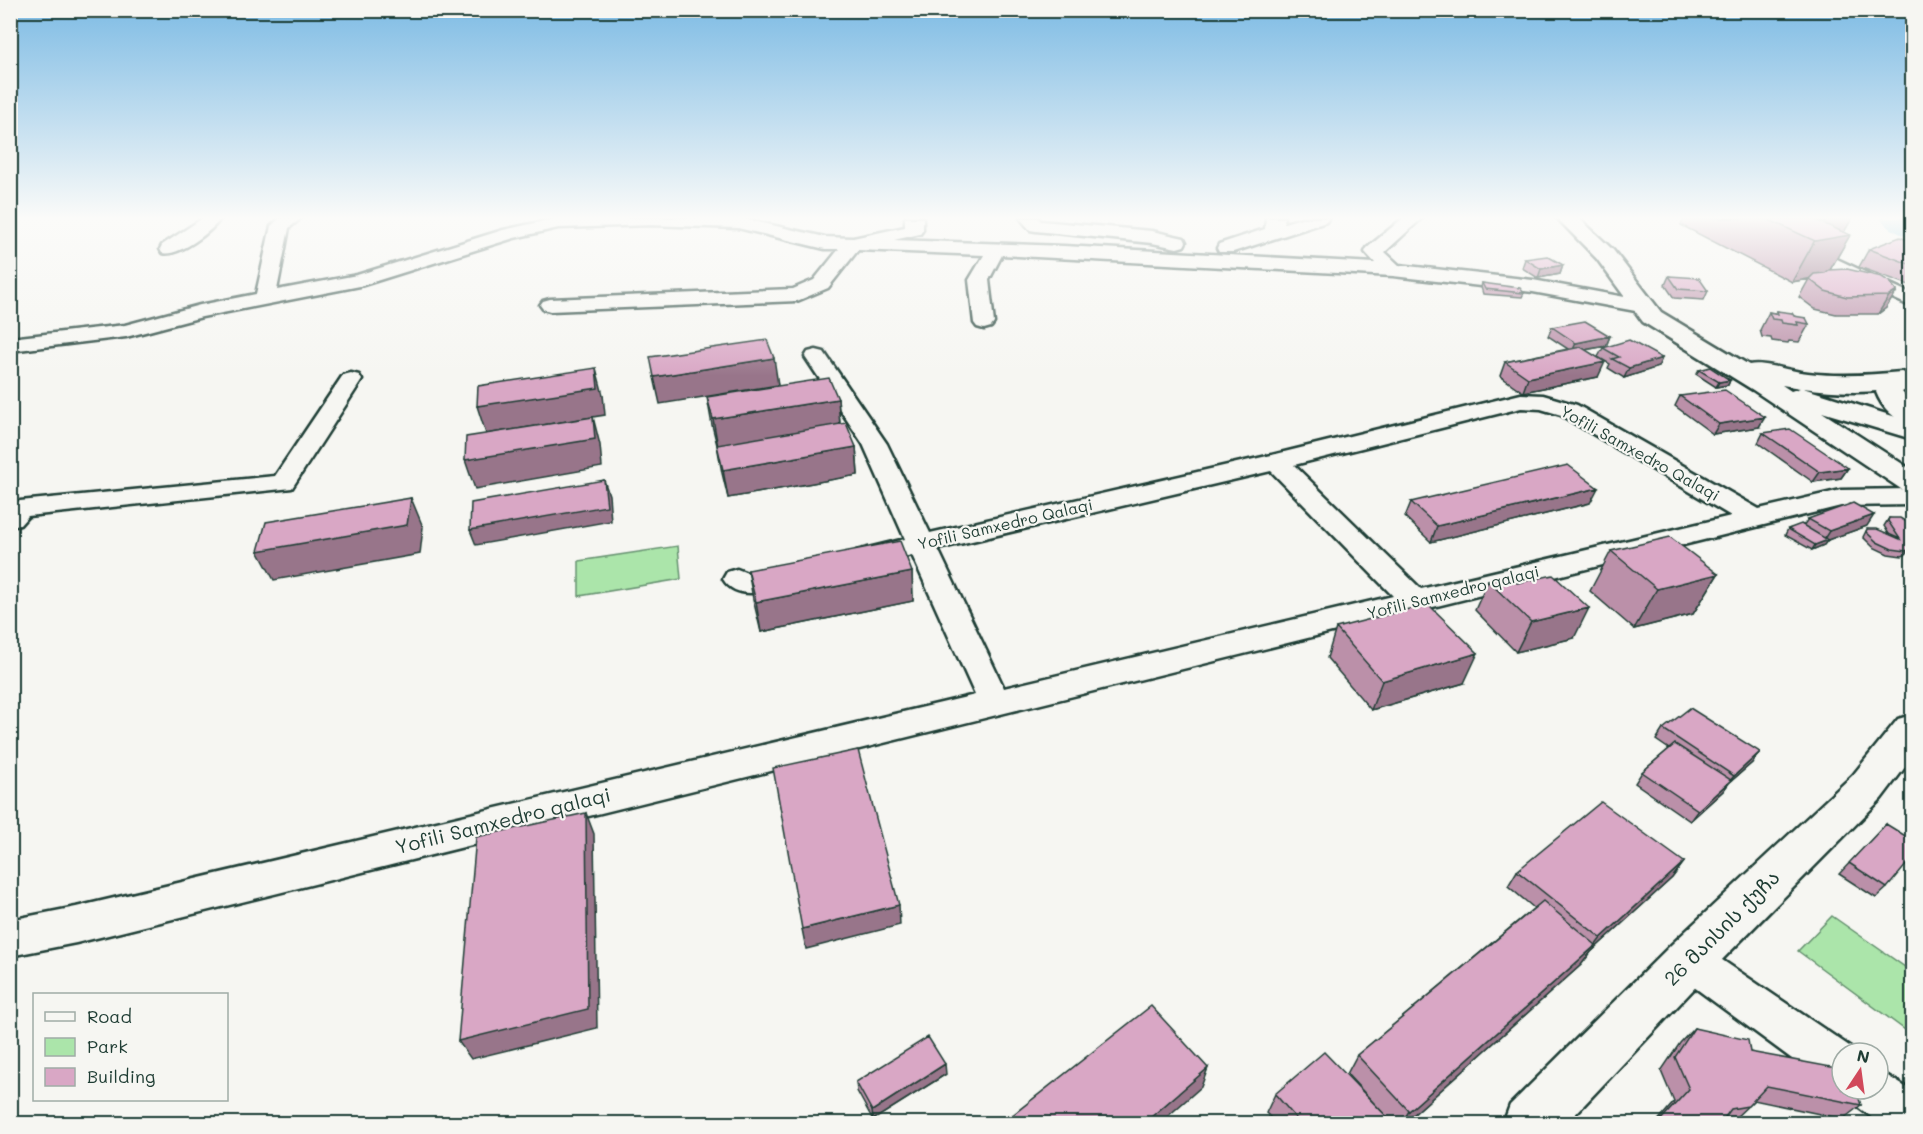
<svg xmlns="http://www.w3.org/2000/svg" width="1923" height="1134" font-family="Mali,'Noto Sans Georgian',sans-serif">
<style>
.green{fill:#abe5aa;stroke:#65916f;stroke-width:1.5}
.lines{fill:none;stroke-linecap:round;stroke-linejoin:round}
.river{fill:#7dc5dd;fill-rule:evenodd}
.minor-casing{stroke:#1f3d34;stroke-width:5}
.major-casing{stroke:#1f3d34;stroke-width:5}
.highway-casing{stroke:#1f3d34;stroke-width:5}
.minor{fill:#f6f6f2;fill-rule:evenodd}
.major{fill:#f6f6f2;fill-rule:evenodd}
.highway{fill:#f6f6f2;fill-rule:evenodd}
.wall{fill:#bb90a9;stroke:#1f3d34;stroke-width:1.5}
.shaded-wall{fill:#98758a;stroke:#1f3d34;stroke-width:1.5}
.building{fill:#d9a7c5;stroke:#1f3d34;stroke-width:1.5}
.labels{text-anchor:middle;stroke-width:4.5;stroke-linejoin:round;paint-order:stroke}
.street-label{font-size:16px;fill:#1f3d34;stroke:#f6f6f2}
.near-street-label{font-size:20px;fill:#1f3d34;stroke:#f6f6f2}
</style>
<rect width="100%" height="100%" fill="#f6f6f2"/>
<filter id="ink" filterUnits="userSpaceOnUse"><feTurbulence type="fractalNoise" baseFrequency=".0167" numOctaves="2"/><feDisplacementMap in="SourceGraphic" scale="12" xChannelSelector="R" yChannelSelector="G"/><feConvolveMatrix kernelMatrix="1 2 1 2 8 2 1 2 1" color-interpolation-filters="sRGB"/></filter>
<g filter="url(#ink)">
<!-- green -->
<path class="green" d="M678 546 681 579 579 596V561Z
M1832 916 1912 972V1035L1798 951Z"/>
<g class="lines">
<!-- river -->
<path class="river" d="M1880 218H1910L1912 219V238C1901 235 1887 228 1880 218Z"/>
<defs>
<path id="minor" d="M203 218H221C212 231 179 257 162 253L160 249 162 245Z
M280 218H301L289 228 277 290 357 275 503 230 558 218H740L825 237 853 238 905 227V218H923V230L920 234 894 240 1064 246 1375 263 1365 252 1367 248 1403 218H1422L1385 252 1399 265 1533 280 1641 300 1648 302 1651 306 1648 310 1641 312 1533 292 1393 276 1002 255 989 280 994 323 991 327 984 329 977 327 974 323 969 280 984 255 858 250 828 288 797 301 550 311 543 309 540 305 543 301 550 299 793 289 814 280 839 249H825L738 228 651 225 558 228 514 238 360 286 202 317 126 337 10 351V338L125 325 200 305 256 294 271 226Z
M1020 218H1038L1041 221 1152 231 1184 238 1186 242 1184 246 1177 248 1152 243 1036 231 1030 230Z
M1266 218H1284V223L1302 218H1329L1326 222 1233 252H1219L1217 248 1219 244 1265 229Z
M1726 218H1749L1912 294V307L1729 222Z
M816 350 824 352 887 444 930 533 1276 454 1521 394 1543 395 1577 405 1759 509 1841 490 1912 489V505L1841 506 76 943 10 956V920L76 907 975 695 912 555 866 566 856 563 852 557 856 551 905 539 863 444 805 357 808 352ZM1521 408 1541 409 1561 415 1731 516 1421 589 1294 465ZM1271 471 1393 596 1004 688 938 549Z
M351 373 359 375 362 380 292 488 28 516 20 525 10 527V503L20 501 275 476 343 375Z
M789 565 799 568 803 575 799 582C775 588 739 605 723 579L727 572 737 569 750 574Z
M1689 941 1703 947 1858 1052 1842 1053V1089H1844L1842 1090 1826 1084 1675 973 1669 960 1675 947Z
M1878 1070 1912 1091V1124H1881L1855 1105 1849 1089H1878Z"/>
<path id="major" d="M1557 218H1579L1613 250 1661 312 1749 365C1763 361 1792 372 1808 373 1839 377 1870 375 1901 372L1910 374 1912 382 1910 386C1877 394 1837 393 1803 388L1912 422V439L1822 412 1912 470V492L1901 489 1753 390 1643 322 1597 259ZM1782 385 1800 388 1791 391Z"/>
<path id="highway" d="M1912 371V387L1902 392 1912 403V425C1895 421 1882 408 1876 392L1883 379Z
M1912 715V758L1881 799 1706 976 1566 1124H1503L1510 1105 1672 944 1853 775 1898 719Z"/>
</defs>
<!-- minor casing -->
<use href="#minor" class="minor-casing"/>
<!-- major casing -->
<use href="#major" class="major-casing"/>
<!-- highway casing -->
<use href="#highway" class="highway-casing"/>
<!-- minor -->
<use href="#minor" class="minor"/>
<!-- major -->
<use href="#major" class="major"/>
<!-- highway -->
<use href="#highway" class="highway"/>
</g>
<!-- wall -->
<path class="wall" d="M1685 218H1852L1844 232 1850 235 1830 270 1897 291 1886 308 1878 314H1836L1815 309 1799 297 1809 279 1792 282 1681 225Z
M1912 242V286L1859 267 1869 249Z
M1525 259 1563 265 1560 274 1538 278 1522 268Z
M1669 276 1708 291 1704 300 1674 298 1665 285Z
M1482 283 1524 293 1522 297 1483 294 1481 287Z
M1777 311 1794 316 1809 324 1799 342 1789 341 1788 343 1772 341 1771 338 1762 337 1760 330 1769 312 1775 313Z
M1552 327 1610 336 1606 346 1585 350 1598 377 1523 392 1500 376 1505 362 1568 349 1548 336Z
M1603 348 1662 358 1658 367 1624 378 1608 368 1610 364 1598 357Z
M1699 370 1730 380 1728 385 1716 387 1696 374Z
M1680 396 1759 427 1713 434 1675 406Z
M707 397 838 399 840 424 856 447 858 475 728 498 722 473 717 445 712 425Z
M1763 433 1848 468 1841 478 1813 482 1758 443Z
M1411 502 1590 503 1431 542 1405 517Z
M1889 518 1912 525V554L1908 551 1905 555 1902 556 1888 554 1873 547 1863 537 1867 529 1889 534 1884 526Z
M1808 519 1867 526 1827 540 1824 545 1812 550 1785 535 1788 529 1803 526Z
M1611 551 1718 574 1693 614 1634 629 1590 591Z
M748 570 912 572 913 601 761 632 753 599Z
M1488 581 1574 638 1516 652 1475 610Z
M1336 628 1464 683 1371 710 1327 658Z
M1663 729 1752 763 1729 783 1723 791 1690 821 1635 783 1642 772 1669 749 1656 740Z
M1886 824 1887 888 1876 898 1839 874Z
M1684 862 1672 878 1591 952 1581 965 1403 1124H1393L1390 1120 1388 1124H1267L1272 1119 1266 1113 1275 1094 1383 1113 1347 1074 1357 1055 1534 908 1508 886 1517 871Z
M1694 1028 1750 1052 1861 1105 1843 1119 1754 1100 1733 1120 1721 1122 1720 1124H1655L1674 1102 1661 1071 1680 1043Z
M946 1074 873 1120 857 1091 856 1082Z"/>
<!-- shaded-wall -->
<path class="shaded-wall" d="M1827 218H1852L1842 236 1850 235 1827 275 1792 282Z
M1563 265 1560 274 1538 278 1541 269Z
M1897 291 1886 308 1878 314 1889 296Z
M1610 336 1606 346 1572 352 1576 343Z
M774 358 778 385 660 404 654 377Z
M1662 358 1658 367 1624 378 1629 368Z
M1605 362 1598 377 1523 392 1528 378Z
M596 368 603 395 605 415 486 434 477 406Z
M1730 380 1728 385 1716 387 1719 382Z
M838 399 840 426 718 447 713 419Z
M593 417 600 445 602 467 475 489 465 460Z
M1765 417 1759 427 1713 434 1719 424Z
M856 447 858 475 728 498 723 470Z
M1848 468 1841 478 1813 482 1820 472Z
M604 480 609 495 611 521 476 545 470 530Z
M1598 488 1590 503 1431 542 1437 526Z
M411 498 423 527 420 554 274 580 258 551Z
M1874 515 1867 526 1822 542 1829 531Z
M1828 540 1824 545 1812 550 1815 545Z
M912 572 913 601 761 632 756 602Z
M1718 574 1693 614 1634 629 1657 589Z
M1589 608 1574 638 1516 652 1531 622Z
M1478 653 1464 683 1371 710 1382 681Z
M1760 752 1752 763 1729 783 1723 791 1690 821 1698 810 1728 783 1734 776Z
M586 813 594 834 597 1028 471 1059 458 1041Z
M1684 862 1672 878 1591 952 1581 965 1403 1124H1401L1409 1111 1595 946 1601 938Z
M899 905 900 925 806 949 802 929Z
M945 1064 946 1074 873 1120 872 1111Z
M1208 1068 1201 1087 1159 1124H1143Z"/>
<!-- building -->
<path class="building" d="M1765 218H1811L1850 235 1815 241Z
M1900 237 1912 242V265L1869 249Z
M1547 256 1563 265 1541 269 1525 259Z
M1847 269 1882 277 1890 282 1897 291 1889 296 1847 297 1825 291 1809 279 1814 274 1825 273 1829 270Z
M1669 276 1699 278 1708 291 1678 289Z
M1482 283 1520 288 1524 293 1485 289Z
M1777 311 1792 313 1794 316 1806 318 1809 324 1797 322 1798 325 1782 323 1781 320 1772 319 1769 312 1778 314Z
M1585 321 1610 336 1576 343 1552 327Z
M767 340 774 358 654 377 650 357Z
M1629 340 1662 358 1629 368 1612 359 1619 357 1603 348Z
M1581 347 1605 362 1528 378 1505 362Z
M1710 367 1730 380 1719 382 1699 370Z
M596 368 598 388 477 406 478 386Z
M829 378 838 399 713 419 707 397Z
M1725 390 1765 417 1719 424 1680 396Z
M593 417 595 439 465 460 466 437Z
M846 423 856 447 723 470 717 445Z
M1790 429 1848 468 1820 472 1763 433Z
M1568 465 1598 488 1437 526 1411 502Z
M604 480 607 506 470 530 471 503Z
M411 498 407 525 258 551 266 522Z
M1853 503 1874 515 1829 531 1808 519Z
M1889 518H1900L1912 525V547L1907 544 1909 549 1906 551 1892 549 1877 542 1866 532 1867 529H1877L1900 539 1888 521Z
M1801 524 1828 540 1815 545 1788 529Z
M1670 537 1718 574 1657 589 1611 551Z
M900 541 912 572 756 602 748 570Z
M1553 575 1589 608 1531 622 1488 581 1509 576 1517 583Z
M1428 604 1478 653 1382 681 1336 628Z
M1690 708 1760 752 1734 776 1663 729Z
M1675 744 1731 780 1698 810 1642 772Z
M858 750 899 905 802 929 773 768Z
M1601 802 1684 862 1601 938 1517 871Z
M586 813 588 1009 458 1041 476 837Z
M1886 824 1912 840V858L1887 888 1849 863Z
M1543 901 1596 945 1409 1111 1357 1055Z
M1151 1006 1208 1068 1143 1124H1001Z
M1694 1028 1748 1040 1750 1052 1842 1069V1089H1856L1861 1105 1767 1086 1748 1106 1731 1109 1720 1124H1657L1689 1089 1675 1057Z
M928 1037 945 1064 872 1111 856 1082Z
M1324 1052 1390 1120 1386 1124H1301L1275 1094Z
M1273 1118 1278 1124H1267Z"/>
</g>
<!-- sky -->
<linearGradient id="sky" x2="0" y2="1"><stop stop-color="#7dbbe4"/><stop offset="0.58" stop-color="#fbfbf9"/><stop offset="1" stop-color="#fbfbf9" stop-opacity="0"/></linearGradient>
<rect width="1923" height="376" fill="url(#sky)"/>
<g class="labels">
<!-- street labels -->
<g class="street-label">
<text transform="translate(1640 453) rotate(29)" y="6">Yofili Samxedro Qalaqi</text>
<text transform="translate(1005 524) rotate(-13)" y="6">Yofili Samxedro Qalaqi</text>
<text transform="translate(1453 592) rotate(-14)" y="6">Yofili Samxedro qalaqi</text>
</g>
<!-- near-street labels -->
<g class="near-street-label">
<text transform="translate(503 821) rotate(-14)" y="7">Yofili Samxedro qalaqi</text>
<text transform="translate(1722 928) rotate(-45)" y="7">26 მაისის ქუჩა</text>
</g>
</g>
<!-- margin -->
<rect width="1923" height="1134" fill="none" stroke="#f6f6f2" stroke-width="36"/>
<rect x="18" y="18" width="1887" height="1098" fill="none" stroke="#1f3d34" stroke-width="2" filter="url(#ink)"/>
<!-- legend -->
<rect x="33" y="993" width="195" height="108" fill="#f6f6f2" stroke="#a0aca6" stroke-width="1.5"/>
<rect x="45" y="1012" width="30" height="9" fill="#f6f6f2" stroke="#a0aca6" stroke-width="1.5"/>
<text x="87" y="1023" font-size="18" fill="#1f3d34">Road</text>
<rect x="45" y="1038" width="30" height="18" fill="#abe5aa" stroke="#a0aca6" stroke-width="1.5"/>
<text x="87" y="1053" font-size="18" fill="#1f3d34">Park</text>
<rect x="45" y="1068" width="30" height="18" fill="#d9a7c5" stroke="#a0aca6" stroke-width="1.5"/>
<text x="87" y="1083" font-size="18" fill="#1f3d34">Building</text>
<!-- north arrow -->
<g transform="translate(1860 1071) rotate(13)"><circle r="28" fill="#f6f6f2" stroke="#a0aca6" stroke-width="1.5"/>
<path d="M0-4.5L10 22L0 15L-10 22Z" fill="#d1495b"/>
<text y="-9" font-size="16" font-weight="bold" text-anchor="middle" fill="#1f3d34">N</text>
</g>
</svg>
